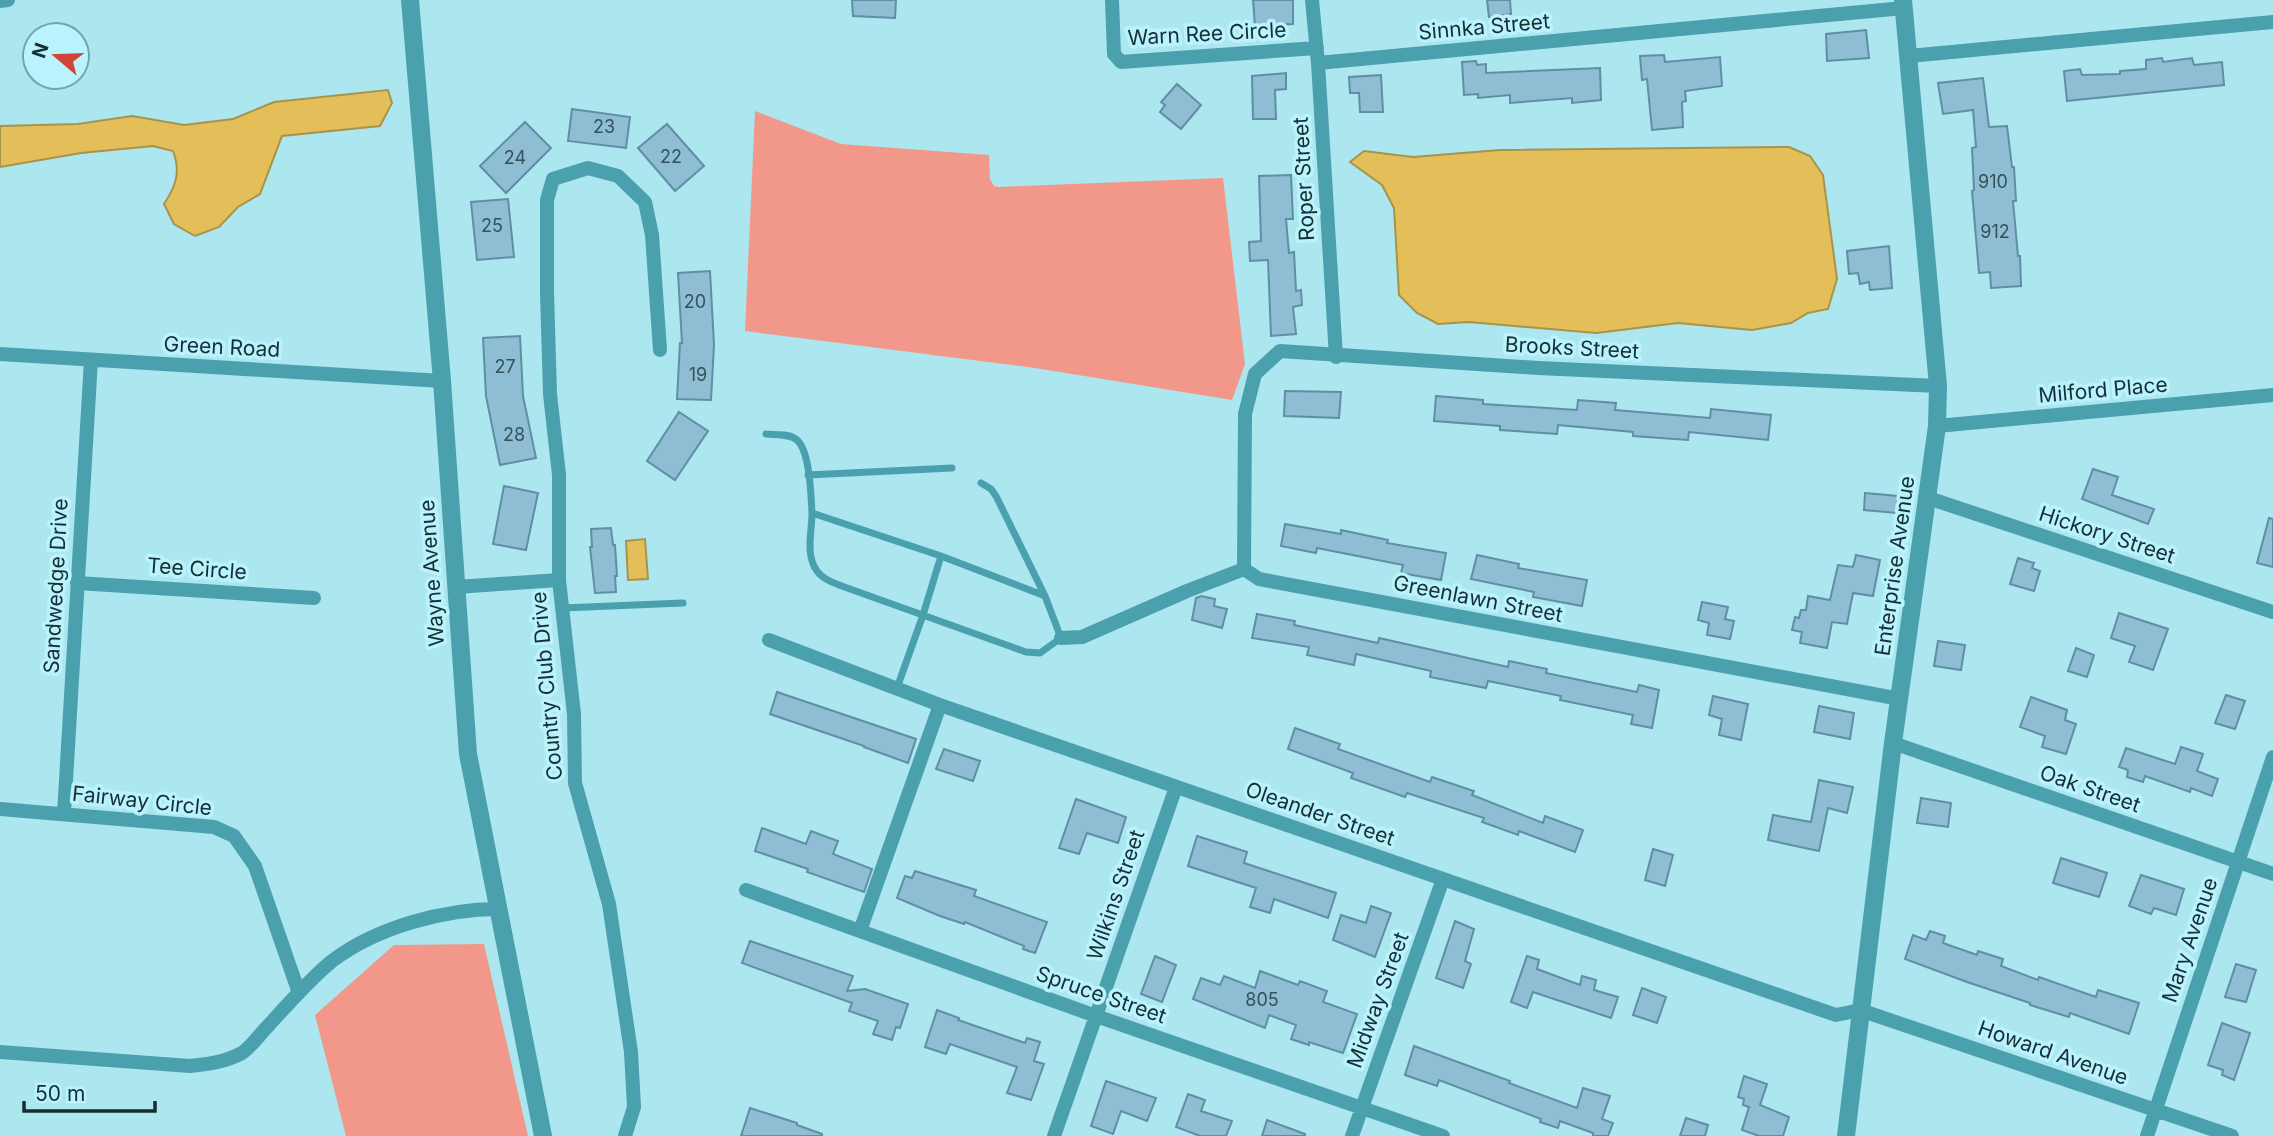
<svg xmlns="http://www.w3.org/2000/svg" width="2273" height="1136" font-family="Inter,sans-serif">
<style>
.green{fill:#f2988a}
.water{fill:#e4bf59;stroke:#a6944d;stroke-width:2}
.building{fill:#8ebdd4;stroke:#608ea4;stroke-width:2}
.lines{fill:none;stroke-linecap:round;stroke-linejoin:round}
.service{stroke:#4ba0ae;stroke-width:7}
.minor{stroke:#4ba0ae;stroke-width:14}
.tertiary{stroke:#4ba0ae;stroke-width:18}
.labels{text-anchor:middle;stroke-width:7;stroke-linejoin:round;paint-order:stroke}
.number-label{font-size:18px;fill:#35525a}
.street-label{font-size:21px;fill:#172e32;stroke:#b9f3fd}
</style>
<rect width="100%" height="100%" fill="#ace6ef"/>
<!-- green -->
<path class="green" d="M755 111 841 144 989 155 990 179 994 186 999 187 1223 178 1245 364 1232 400 1035 368 745 331Z
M484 944 528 1136H346L315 1015 394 945Z"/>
<!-- water -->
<path class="water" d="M388 90 392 103 380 126 282 136 260 194 238 207 219 227 195 236 174 224 164 204C176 186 181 172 173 151L153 146 81 153 0 167V126L78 124 132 116 184 125 233 119 274 102Z
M1789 147 1810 156 1823 175 1837 279 1828 309 1808 313 1791 323 1752 330 1678 323 1596 333 1469 322 1438 324 1417 313 1399 295 1394 208 1382 185 1350 162 1364 151 1413 157 1500 150Z
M645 539 648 579 628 580 626 541Z"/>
<!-- building -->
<path class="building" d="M852 0H896L895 18 853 16Z
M1253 0H1293V24L1255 26Z
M1487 0H1510L1511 14 1489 17Z
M1866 30 1869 58 1827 61 1826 34Z
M1664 55 1665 62 1720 57 1722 86 1685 91 1686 101 1682 102 1683 127 1652 130 1647 79 1642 80 1640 56Z
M2162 58 2163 62 2192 58 2194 65 2222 62 2224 85 2067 101 2064 71 2080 69 2082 75 2120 74V71L2146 69V60Z
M1476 61 1477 65 1486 64V73L1600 68 1601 100 1572 103V98L1510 103V95L1478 98V94L1464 95 1462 62Z
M1286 73V89L1275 90 1276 119H1253L1252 76Z
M1381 75 1383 112H1360L1359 93H1350L1349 77Z
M1983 78 1989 127 2007 126 2012 167H2014L2016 201H2013L2018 256H2020L2021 286 1991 288 1990 272 1979 273 1972 191 1974 190 1972 148 1976 147 1973 110 1943 114 1938 83Z
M1177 84 1201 105 1181 129 1160 112 1165 105 1161 102Z
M572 109 630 117 626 148 568 141Z
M525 122 551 148 506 193 480 166Z
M667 124 704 166 675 191 638 148Z
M1291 175 1293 219H1286L1289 253 1294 252 1296 291 1301 290 1302 305 1293 307 1296 334 1271 336 1268 260 1250 261 1249 242 1261 241 1259 176Z
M508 199 514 257 477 260 471 202Z
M1889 246 1892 288 1870 290 1869 282 1860 284 1858 273 1849 274 1847 251Z
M710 271 714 345 711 400 677 399 680 343H682L678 273Z
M520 336 523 396 536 458 500 465 486 396 483 338Z
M1285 391 1341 392 1339 418 1284 416Z
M1436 396 1483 400V404L1577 410 1578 400 1616 403 1615 410 1710 418 1711 409 1771 415 1768 440 1689 432 1688 440 1633 436V432L1558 425 1557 434 1500 430V426L1434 421Z
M679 412 708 431 675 480 647 461Z
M2093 469 2118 477 2112 495 2154 509 2148 524 2082 499Z
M504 486 538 493 526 550 493 544Z
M1865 493 1898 496 1897 513 1864 510Z
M2269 518 2273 519V567L2257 563Z
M1285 524 1341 534V530L1388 540 1387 543 1446 553 1441 580 1401 573 1403 565 1317 548 1316 553 1281 546Z
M611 528 613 545H615L617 576H615L616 592 595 593 590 547H592L591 529Z
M1477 555 1519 564 1518 568 1587 580 1582 606 1533 597 1534 592 1471 579Z
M1856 555 1880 560 1873 596 1853 593 1847 624 1832 622 1827 648 1800 643 1802 632 1792 630 1795 617 1799 618 1801 610H1806L1808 596 1830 600 1838 565 1853 567Z
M2018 558 2034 563 2032 568 2040 571 2034 591 2010 584Z
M1201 596 1215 599 1214 606 1227 609 1222 628 1192 620 1196 598Z
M1702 602 1728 607 1725 619 1734 621 1730 639 1707 635 1709 623 1698 620Z
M2119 613 2168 629 2153 670 2129 662 2135 646 2111 638Z
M1257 614 1295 621 1294 625 1378 643 1379 638 1508 667 1509 661 1547 669 1546 673 1637 692 1639 685 1659 690 1652 728 1631 724 1633 715 1560 700 1561 696 1488 681 1486 688 1430 677 1431 671 1356 654 1354 665 1307 655 1309 647 1252 638Z
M1938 641 1965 645 1961 670 1934 666Z
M2076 648 2094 655 2087 677 2068 671Z
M777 692 916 739 908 763 864 747V746L770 714Z
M2226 695 2245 701 2235 729 2215 723Z
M1713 696 1748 704 1741 740 1719 735 1722 719 1709 715Z
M2031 697 2067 710 2065 720 2076 724 2066 754 2042 747 2045 736 2020 727Z
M1819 706 1854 713 1850 739 1814 732Z
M1295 728 1340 744 1338 749 1430 782 1432 777 1474 791 1472 795 1543 823 1545 816 1583 830 1575 852 1519 831 1518 835 1482 822 1484 818 1407 793 1405 797 1351 778 1353 773 1288 749Z
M2181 747 2203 754 2197 771 2218 779 2212 796 2191 788 2190 792 2145 776 2143 782 2127 777 2128 770 2119 767 2126 748 2175 764Z
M944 749 980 761 973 781 936 769Z
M1819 780 1853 787 1847 813 1828 808 1819 851 1768 840 1773 815 1811 822Z
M1921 798 1951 803 1948 827 1917 823Z
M1076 799 1126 817 1118 843 1087 833 1079 854 1059 848Z
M762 828 806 844 811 831 838 841 833 854 872 869 864 892 807 872 808 869 755 851Z
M1197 836 1247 852 1244 863 1336 893 1328 918 1274 899 1270 913 1250 907 1256 888 1188 866Z
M1653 849 1673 855 1665 886 1645 880Z
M2061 858 2107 873 2099 897 2053 883Z
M915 871 976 890 974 896 1047 922 1035 953 1023 949 1024 946 965 922 964 924 940 916 897 898 905 876 912 878Z
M2141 875 2184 889 2176 915 2154 908 2151 914 2129 906Z
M1371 906 1391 913 1375 957 1333 940 1341 915 1366 923Z
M1455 921 1474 929 1465 961 1471 964 1463 988 1436 978Z
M1930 931 1945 936 1943 943 1977 955 1978 951 2003 959 2001 966 2038 980 2039 977 2096 997 2098 990 2139 1003 2129 1034 2070 1013 2069 1017 2030 1005V1003L1967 982 1905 959 1913 935 1926 940Z
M750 941 853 976 847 991 865 989 908 1004 900 1028 896 1027 892 1040 873 1034 878 1021 849 1011 852 1003 742 963Z
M1155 956 1176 965 1162 1002 1141 994Z
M1527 956 1539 960 1537 969 1580 985 1582 976 1596 980 1594 990 1618 997 1611 1018 1533 992 1527 1008 1511 1002Z
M2236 964 2256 970 2246 1002 2225 997Z
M1260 971 1298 985 1300 981 1327 991 1323 1002 1357 1014 1343 1053 1309 1042V1045L1291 1039 1296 1025 1269 1015 1265 1028 1193 999 1201 978 1220 985 1224 976 1255 988Z
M1642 988 1666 997 1657 1023 1633 1015Z
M937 1010 959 1018 958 1020 1025 1043 1027 1038 1040 1042 1034 1061 1044 1064 1031 1100 1007 1093 1017 1067 950 1044 946 1054 925 1047Z
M2222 1023 2250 1033 2234 1080 2222 1075 2223 1070 2208 1065Z
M1414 1046 1510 1081 1509 1083 1577 1108 1583 1088 1610 1096 1602 1119 1613 1123 1608 1136H1593V1133L1560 1121 1558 1128 1540 1122 1541 1119 1439 1080 1437 1086 1405 1075Z
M1744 1076 1767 1084 1760 1105 1789 1117 1783 1136H1759L1742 1130 1749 1107 1743 1105 1744 1099 1738 1097Z
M1106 1081 1156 1098 1147 1121 1121 1111 1113 1134 1091 1126Z
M1188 1094 1205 1100 1201 1111 1232 1121 1226 1136H1200L1176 1127Z
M750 1108 797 1123V1125L822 1134V1136H741Z
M1686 1118 1708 1125 1705 1136H1680Z
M1267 1120 1305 1134V1136H1262Z"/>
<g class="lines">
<!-- service -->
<path class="service" d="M766 434C775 435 789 433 797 440 810 451 811 496 812 513 812 531 805 555 817 571 824 581 840 585 850 589L1026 652 1040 653 1061 638 1045 596 996 496 991 489 981 483
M808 475 952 468
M812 513 941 556 1045 596
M563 608 683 603
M897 688 923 615 941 556"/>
<!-- minor -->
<path class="minor" d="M1112 0 1114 54 1121 62 1317 48
M1312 0 1318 63 1336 357
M0 1 8 0
M1909 56 2273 22
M1318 63 1904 8
M0 354 442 381
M1937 426 2273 395
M1928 498 2273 612
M1244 569 1245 414 1255 374 1280 351 1538 368 1938 386
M1244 569 1259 579 1900 699
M77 583 314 598
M456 587 559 580
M1061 638 1082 637 1187 591 1244 569
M769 640 940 705 1836 1015 1860 1010 2232 1136
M1893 743 2273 874
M0 809 214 827 234 836 255 866 299 993
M64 814 91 360
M746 890 1096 1016 1443 1136
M860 931 940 705
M0 1052 190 1066C209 1064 225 1062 242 1053 251 1047 260 1034 268 1026 288 1004 309 980 332 961 377 927 444 909 499 909
M625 1136 634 1107 631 1052 609 904 575 783 574 714 559 580V475L550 394 547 292V200L553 179 588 168 618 176 645 202 652 235 660 350
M1054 1136 1176 787
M1352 1136 1443 879
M2147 1136 2273 757"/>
<!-- tertiary -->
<path class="tertiary" d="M410 0 442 381 468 754 543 1136
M1846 1136 1893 743 1937 426 1938 386 1903 0"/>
</g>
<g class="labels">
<!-- number labels -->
<g class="number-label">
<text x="604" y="133">23</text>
<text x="671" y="163">22</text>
<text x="515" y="164">24</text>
<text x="1993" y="188">910</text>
<text x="492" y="232">25</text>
<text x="1995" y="238">912</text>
<text x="695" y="308">20</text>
<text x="505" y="373">27</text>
<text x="698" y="381">19</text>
<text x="514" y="441">28</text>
<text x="1262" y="1006">805</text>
</g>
<!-- street labels -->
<g class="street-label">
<text transform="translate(1484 27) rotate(-5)" y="7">Sinnka Street</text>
<text transform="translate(1207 34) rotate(-3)" y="7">Warn Ree Circle</text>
<text transform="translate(1304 179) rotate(-93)" y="7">Roper Street</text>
<text transform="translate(222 347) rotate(3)" y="7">Green Road</text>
<text transform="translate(1572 348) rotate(3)" y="7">Brooks Street</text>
<text transform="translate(2103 390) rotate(-5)" y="7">Milford Place</text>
<text transform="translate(2107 535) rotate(18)" y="7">Hickory Street</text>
<text transform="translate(1895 566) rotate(-82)" y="7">Enterprise Avenue</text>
<text transform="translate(197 569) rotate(4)" y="7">Tee Circle</text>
<text transform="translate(432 573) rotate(-94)" y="7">Wayne Avenue</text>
<text transform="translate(56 586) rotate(-87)" y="7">Sandwedge Drive</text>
<text transform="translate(1478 599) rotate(11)" y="7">Greenlawn Street</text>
<text transform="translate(547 686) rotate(-95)" y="7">Country Club Drive</text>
<text transform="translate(2090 789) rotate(19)" y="7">Oak Street</text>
<text transform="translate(142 801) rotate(6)" y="7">Fairway Circle</text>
<text transform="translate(1320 814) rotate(19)" y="7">Oleander Street</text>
<text transform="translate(1116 895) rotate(-71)" y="7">Wilkins Street</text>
<text transform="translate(2190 940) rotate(-71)" y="7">Mary Avenue</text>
<text transform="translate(1101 995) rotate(19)" y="7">Spruce Street</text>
<text transform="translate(1378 1000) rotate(-70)" y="7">Midway Street</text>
<text transform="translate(2053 1053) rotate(19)" y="7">Howard Avenue</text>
</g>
</g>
<!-- north arrow -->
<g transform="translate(56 56) rotate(289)"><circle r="33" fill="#b9f3fd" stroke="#78a4ac" stroke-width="2"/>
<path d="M0-5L12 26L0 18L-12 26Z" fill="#d24536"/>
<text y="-10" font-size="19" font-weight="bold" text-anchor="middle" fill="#172e32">N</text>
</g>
<!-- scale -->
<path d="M24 1101v10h131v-10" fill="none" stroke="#172e32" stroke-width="3.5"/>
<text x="35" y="1101" font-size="21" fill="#172e32" stroke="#b9f3fd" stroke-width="5" paint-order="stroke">50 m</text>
</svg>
